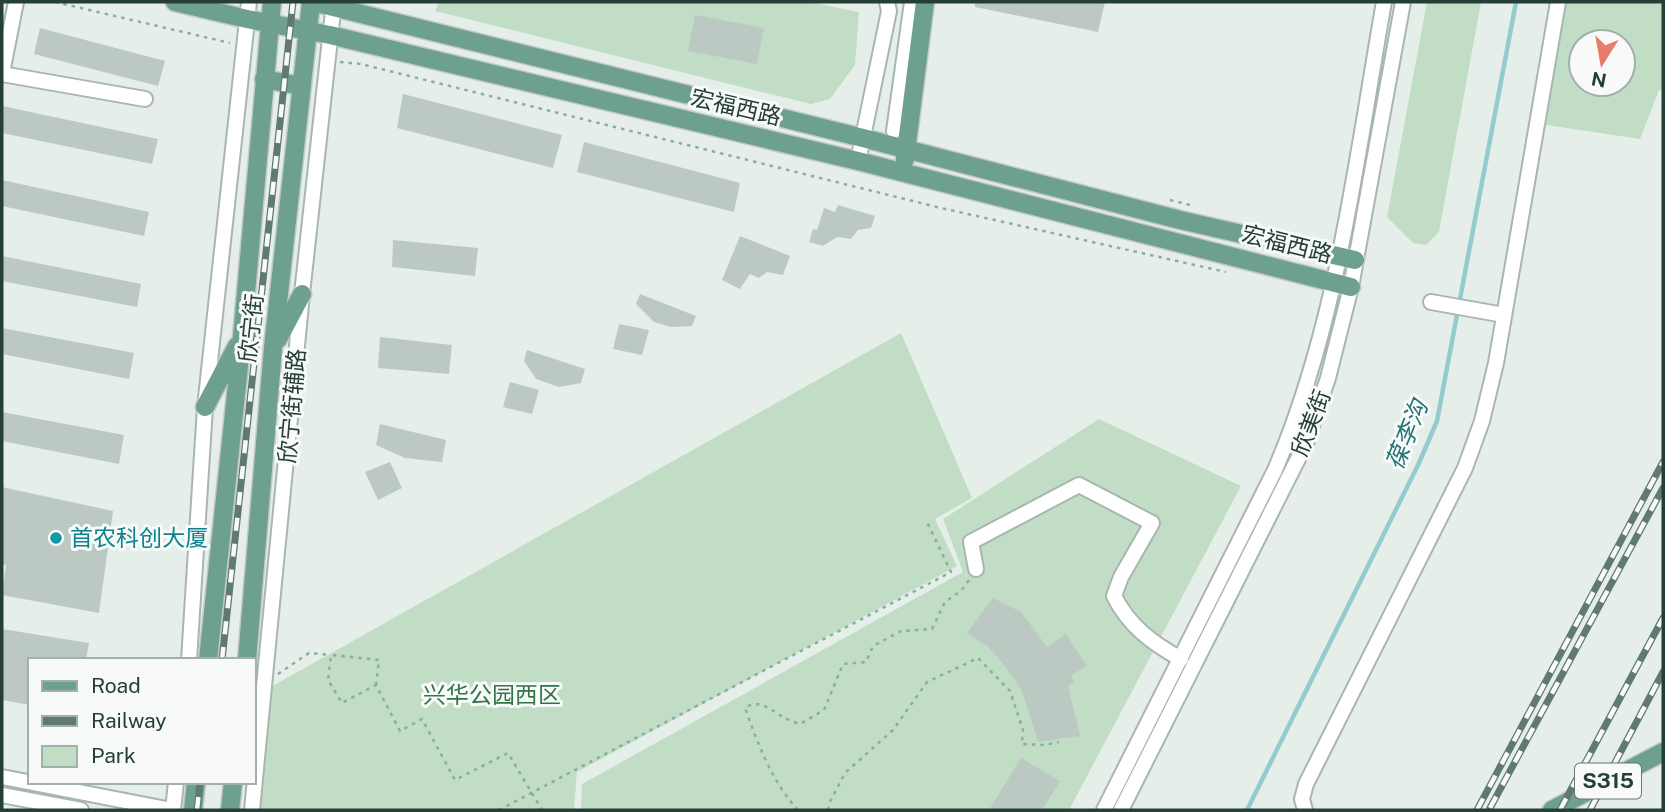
<svg xmlns="http://www.w3.org/2000/svg" width="1665" height="812" font-family="'Public Sans','Noto Sans SC',sans-serif">
<style>
.green{fill:#c1ddc6;fill-rule:evenodd}
.lines{fill:none;stroke-linecap:round;stroke-linejoin:round}
.stream{stroke:#93cbce;stroke-width:4.5}
.building{fill:#bcc9c2}
.minor-casing{stroke:#a9b6b0;stroke-width:18}
.major-casing{stroke:#c2c9c7;stroke-width:21}
.path{stroke:#89af9f;stroke-width:2.5;stroke-dasharray:3.5 5;stroke-linecap:butt}
.minor{stroke:#fff;stroke-width:14}
.major{stroke:#6ea08e;stroke-width:18}
.rail-casing{stroke:#617a71;stroke-width:7}
.rail{stroke:#f7faf8;stroke-width:4.5;stroke-dasharray:13;stroke-linecap:butt}
.culture-dot{fill:#0f9aa8;stroke:#f7faf8;stroke-width:2.5}
.labels{text-anchor:middle;stroke-width:6;stroke-linejoin:round;paint-order:stroke}
.shield{fill:#f7faf8;stroke:#657770;stroke-width:2}
.shield-label{font-size:21px;font-weight:bold;fill:#263f36}
.street-label{font-size:23px;fill:#263f36;stroke:#f7faf8}
.culture-label{font-size:23px;fill:#0d838f;stroke:#f7faf8;text-anchor:start}
.park-label{font-size:23px;fill:#337345;stroke:#f7faf8}
.water-label{font-size:24px;font-style:italic;fill:#247277;stroke:#f7faf8}
</style>
<rect width="100%" height="100%" fill="#e6eeea"/>
<!-- green -->
<path class="green" d="M439 2H809L859 12 855 65 830 99 811 104 435 11Z
M1427 2H1481L1439 232 1426 245 1413 243 1387 217Z
M1561 2H1663V90H1659L1640 139 1540 124ZM1581 42H1623V84H1581Z
M901 333 972 498 935 519 957 566 577 772 574 810H257L269 688Z
M1099 419 1241 486 1069 810H581L582 784 963 572 943 519Z"/>
<g class="lines">
<!-- stream -->
<path class="stream" d="M1247 810 1419 463 1437 421 1516 2"/>
</g>
<!-- building -->
<path class="building" d="M975 2H1105L1098 32 975 7Z
M695 15 764 28 757 64 688 51Z
M40 28 165 61 158 86 34 54Z
M403 94 562 135 553 168 397 128Z
M2 106 158 139 152 164 2 133Z
M584 142 740 183 734 212 577 172Z
M2 180 149 212 144 236 2 206Z
M838 205 875 216 871 228 858 230 851 239 837 237 823 246 809 242 813 229 817 230 824 208 835 212Z
M740 236 790 256 783 275 767 272 759 278 750 274 740 289 722 280Z
M393 240 478 248 475 276 392 267Z
M2 256 141 284 137 307 2 281Z
M640 294 696 316 692 326 671 327 654 322 636 304Z
M619 324 649 330 642 355 613 349Z
M2 328 134 353 129 379 2 354Z
M380 337 452 345 449 374 378 368Z
M527 350 585 369 581 383 559 387 536 379 524 361Z
M510 382 539 390 532 414 503 407Z
M2 412 124 435 119 464 2 441Z
M380 424 446 440 442 462 405 458 376 445Z
M390 462 402 488 378 500 365 472Z
M2 487 113 511 99 613 2 595 6 565 2 564Z
M993 598 1021 612 1047 647 1066 634 1087 666 1071 675 1074 681 1068 686 1080 736 1038 742 1022 691 1006 667 987 646 967 633Z
M2 629 89 643 86 660H30V705L2 700Z
M1021 758 1060 781 1042 810H989Z"/>
<g class="lines">
<defs>
<path id="minor" d="M2 73 16 2
M2 74 145 99
M894 131 912 2
M858 161 889 11 887 2
M1431 302 1504 315
M976 569 971 542 1079 485 1152 523 1121 577 1114 596C1129 626 1152 643 1181 659
M189 660 205 407 249 2
M2 777 172 810
M2 795 81 810
M173 810 176 782
M252 810 302 294 334 2
M1104 810 1275 470C1338 323 1356 159 1384 2
M1121 810 1306 443 1328 378 1351 287 1403 2
M1305 810 1302 799 1306 784 1465 468 1482 421 1496 363 1558 2"/>
<path id="major" d="M175 2 247 19 330 35 858 161 1351 287
M313 2 863 138 1180 220 1355 260
M264 79 301 86
M905 159 925 2
M278 339 302 294
M205 407 237 346
M208 660 242 337 272 2
M247 660 273 348 311 2
M193 810 196 782
M230 810 233 782
M1552 810 1663 752"/>
</defs>
<!-- minor casing -->
<use href="#minor" class="minor-casing"/>
<!-- major casing -->
<use href="#major" class="major-casing"/>
<!-- path -->
<path class="path" d="M55 2 230 43
M340 62 361 64 941 208 1226 272
M1170 200 1190 205
M278 674 309 653 331 655
M376 685 379 660 331 655 328 680 342 703 376 685 400 731 422 719 455 780 508 753 542 810
M499 810 951 572 926 520
M673 810H679
M798 810C772 782 758 744 745 708 759 698 771 710 783 717 788 720 794 722 800 724L824 710 843 664 866 662 873 646 901 631 932 629 945 602 961 591 969 580
M828 810 830 802 845 773 893 730 927 682 978 658 1010 691 1023 730 1022 744 1044 745 1059 742"/>
<!-- minor -->
<use href="#minor" class="minor"/>
<!-- major -->
<use href="#major" class="major"/>
<defs>
<path id="rail" d="M222 660 293 2
M1490 808 1663 488
M197 810 200 782
M1477 810 1663 462
M1560 810 1663 618
M1590 810 1663 672"/>
</defs>
<!-- rail casing -->
<use href="#rail" class="rail-casing"/>
<!-- rail -->
<use href="#rail" class="rail"/>
</g>
<!-- markers -->
<circle class="culture-dot" cx="56" cy="538" r="7"/>
<g class="labels">
<!-- shield labels -->
<rect class="shield" x="1575" y="763.5" width="66" height="35" rx="5"/>
<g class="shield-label">
<text x="1608" y="788">S315</text>
</g>
<!-- street labels -->
<g class="street-label">
<text transform="translate(736 107) rotate(13)" y="8">宏福西路</text>
<text transform="translate(1287 244) rotate(14)" y="8">宏福西路</text>
<text transform="translate(251 328) rotate(-84)" y="8">欣宁街</text>
<text transform="translate(292 406) rotate(-85)" y="8">欣宁街辅路</text>
<text transform="translate(1311 423) rotate(-69)" y="8">欣美街</text>
</g>
<!-- culture labels -->
<g class="culture-label">
<text x="70" y="546">首农科创大厦</text>
</g>
<!-- park labels -->
<g class="park-label">
<text x="492" y="703">兴华公园西区</text>
</g>
<!-- water labels -->
<g class="water-label">
<text transform="translate(1407 435) rotate(-68)" y="8">葆李沟</text>
</g>
</g>
<!-- border -->
<rect width="1665" height="812" fill="none" stroke="#263f36" stroke-width="7"/>
<!-- legend -->
<rect x="28" y="658" width="228" height="126" fill="#f7faf8" stroke="#a3afaa" stroke-width="2"/>
<rect x="42" y="681" width="35" height="10" fill="#6ea08e" stroke="#a3afaa" stroke-width="2"/>
<text x="91" y="693" font-size="21" fill="#263f36">Road</text>
<rect x="42" y="716" width="35" height="10" fill="#617a71" stroke="#a3afaa" stroke-width="2"/>
<text x="91" y="728" font-size="21" fill="#263f36">Railway</text>
<rect x="42" y="746" width="35" height="21" fill="#c1ddc6" stroke="#a3afaa" stroke-width="2"/>
<text x="91" y="763" font-size="21" fill="#263f36">Park</text>
<!-- north arrow -->
<g transform="translate(1602 63) rotate(191)"><circle r="33" fill="#f7faf8" stroke="#a3afaa" stroke-width="2"/>
<path d="M0-5L12 26L0 18L-12 26Z" fill="#e77c6b"/>
<text y="-10" font-size="19" font-weight="bold" text-anchor="middle" fill="#263f36">N</text>
</g>
</svg>
